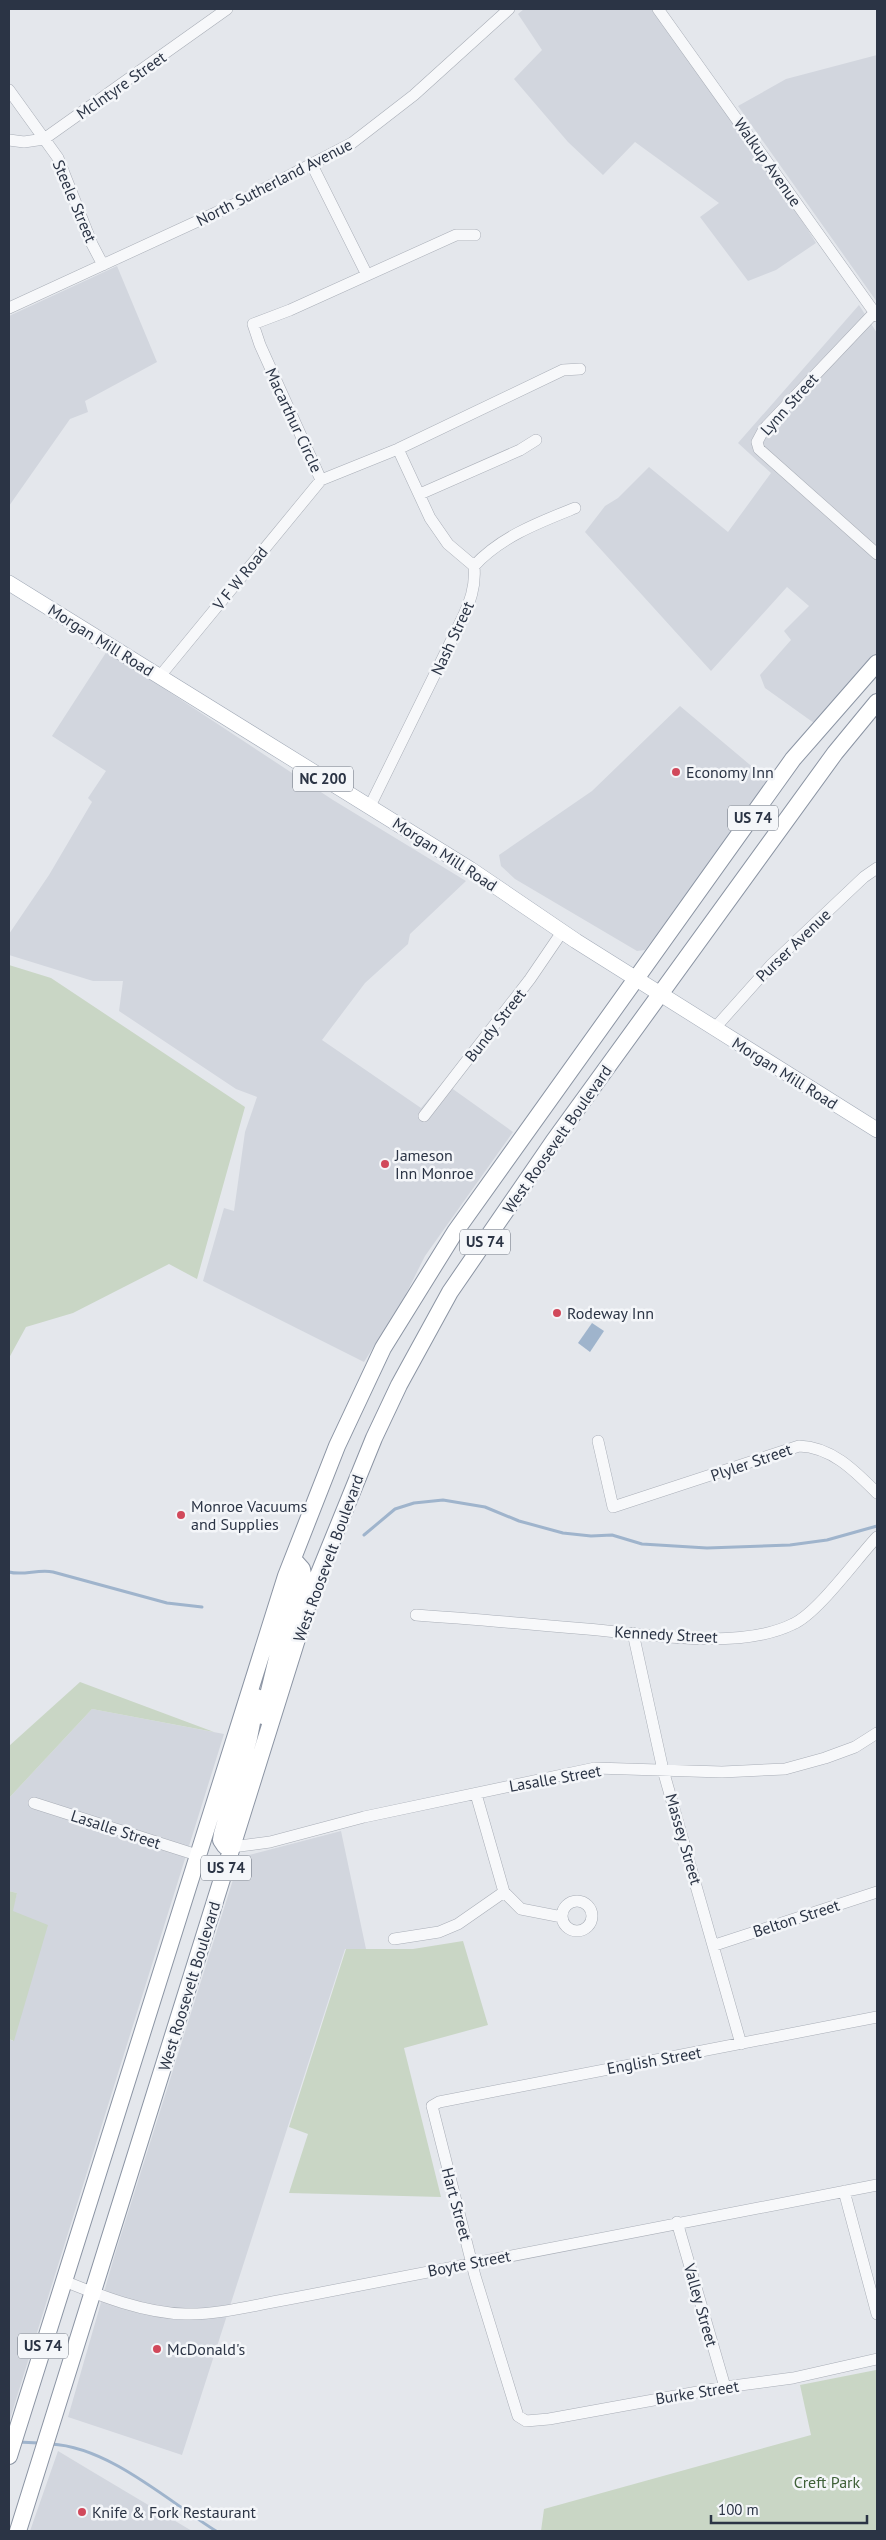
<svg xmlns="http://www.w3.org/2000/svg" width="886" height="2540" font-family="'PT Sans',sans-serif">
<style>
.built{fill:#d2d6de}
.green{fill:#c9d6c5}
.water{fill:#9fb4cc}
.lines{fill:none;stroke-linecap:round;stroke-linejoin:round}
.stream{stroke:#9fb4cc;stroke-width:3}
.minor-casing{stroke:#a9aeb7;stroke-width:12}
.major-casing{stroke:#a3abb8;stroke-width:16}
.highway-casing{stroke:#8b94a3;stroke-width:18}
.minor{stroke:#f7f8fa;stroke-width:11}
.major{stroke:#fff;stroke-width:15}
.highway{stroke:#fff;stroke-width:16}
.poi-dot{fill:#d1495b;stroke:#f4f6f9;stroke-width:2}
.labels{text-anchor:middle;stroke-width:5;stroke-linejoin:round;paint-order:stroke}
.shield{fill:#f4f6f9;stroke:#676e7b;stroke-width:1}
.shield-label{font-size:15px;font-weight:bold;fill:#2b3445}
.street-label{font-size:16px;fill:#2b3445;stroke:#f4f6f9}
.poi-label{font-size:16px;fill:#2b3445;stroke:#f4f6f9;text-anchor:start}
.park-label{font-size:16px;fill:#3f6138;stroke:#f4f6f9}
</style>
<rect width="100%" height="100%" fill="#e4e7ec"/>
<!-- built -->
<path class="built" d="M524 9H655L790 201 816 243 776 270 748 281 700 217 719 203 635 142 603 175 568 142 514 79 542 50 518 14Z
M877 55V302L738 106 786 79Z
M117 266 157 362 85 401 88 412 70 419 9 506V316Z
M859 305 877 333V653L814 723 765 688 760 675 791 640 784 631 809 606 787 587 711 671 585 532 605 506 618 498 649 467 728 532 771 473 738 443Z
M107 651 333 800 466 881 410 934 408 944 365 983 322 1040 421 1108 443 1082 513 1132 425 1256 403 1300 364 1362 203 1281 224 1208 234 1211 245 1132 257 1097 236 1089 119 1011 123 981H93L9 955V934L49 875 92 802 88 798 106 771 52 736Z
M680 706 768 780 685 897 645 950 637 951 515 879 501 866 499 855 592 791Z
M92 1709 224 1734 9 2422V2039L13 2041 12 1911 17 1893 9 1891V1798Z
M341 1831 366 1949H345L182 2455 68 2417 115 2254 237 1867 241 1860 249 1855Z
M58 2451 98 2475 192 2531H30Z"/>
<!-- green -->
<path class="green" d="M9 965 51 978 245 1107 197 1279 169 1264 73 1313 26 1327 9 1358Z
M80 1682 214 1732 92 1709 9 1798V1746Z
M9 1891 17 1893 13 1911 48 1925 14 2041 9 2039Z
M463 1941 488 2025 404 2048 441 2197 289 2193 308 2134 289 2127 346 1949H413Z
M876 2370 877 2531H541L544 2509 811 2435 800 2385Z"/>
<!-- water -->
<path class="water" d="M592 1323 604 1331 590 1352 578 1343Z"/>
<g class="lines">
<!-- stream -->
<path class="stream" d="M364 1535 395 1509 414 1503 443 1500 485 1507 519 1521 563 1533 591 1536 612 1535 642 1544 707 1548 790 1545 827 1540 877 1526
M9 1572C23 1576 38 1569 53 1572L167 1603 202 1607
M18 2442 39 2443
M51 2444C109 2447 168 2501 216 2531"/>
<defs>
<path id="minor" d="M658 9 877 316
M9 90 58 158 92 244 103 265
M9 140 24 142 44 139 227 9
M312 165 367 275
M9 308 237 203 352 143 414 95 509 9
M875 312 764 429 757 442 759 449 877 554
M321 480 260 345 253 324 290 310 456 235H475
M420 494 520 450 536 440
M474 566C500 537 540 522 575 508
M160 676 321 480 398 449 563 370 580 369
M370 806 461 621C470 602 476 587 474 566L448 544 430 518 398 449
M714 1029 772 964 864 877 877 868
M424 1116 530 979 562 932
M598 1441 613 1507 799 1446C832 1447 855 1471 877 1493
M416 1615C473 1619 530 1624 587 1629 646 1634 739 1651 793 1624 818 1613 857 1558 877 1537
M633 1633 663 1770 741 2044
M476 1794 504 1892 521 1909 562 1917
M34 1803 197 1855
M232 1847 270 1842 364 1817 595 1768 722 1772 785 1769 825 1758 855 1747 877 1733
M562 1916a15 15 0 1 1 30 0a15 15 0 1 1-30 0Z
M394 1939 439 1932 458 1924 504 1892
M715 1945 877 1892
M877 2017 439 2102 432 2106 475 2276 518 2416 526 2421 549 2419 725 2387 793 2378 877 2359
M844 2191 877 2314
M677 2222 725 2387
M64 2281C101 2296 144 2313 185 2314 220 2315 259 2304 294 2298L877 2185"/>
<path id="major" d="M9 583 470 869 576 941 877 1130"/>
<path id="highway" d="M263 1716 279 1650 303 1575 302 1569 293 1559
M232 1847 225 1846 221 1840 222 1834 249 1738 257 1697
M9 2456 286 1576 337 1446 383 1348 455 1232 793 759 877 663
M18 2531 313 1588 374 1438 399 1385 450 1292 553 1142 835 753 877 702"/>
</defs>
<!-- minor casing -->
<use href="#minor" class="minor-casing"/>
<!-- major casing -->
<use href="#major" class="major-casing"/>
<!-- highway casing -->
<use href="#highway" class="highway-casing"/>
<!-- minor -->
<use href="#minor" class="minor"/>
<!-- major -->
<use href="#major" class="major"/>
<!-- highway -->
<use href="#highway" class="highway"/>
</g>
<!-- markers -->
<g class="poi-dot">
<circle cx="676" cy="772" r="5"/>
<circle cx="385" cy="1164" r="5"/>
<circle cx="557" cy="1313" r="5"/>
<circle cx="181" cy="1515" r="5"/>
<circle cx="157" cy="2349" r="5"/>
<circle cx="82" cy="2512" r="5"/>
</g>
<g class="labels">
<!-- shield labels -->
<g class="shield">
<rect x="293" y="766.5" width="60" height="25" rx="4"/>
<rect x="728" y="805.5" width="50" height="25" rx="4"/>
<rect x="460" y="1229.5" width="50" height="25" rx="4"/>
<rect x="201" y="1855.5" width="50" height="25" rx="4"/>
<rect x="18" y="2333.5" width="50" height="25" rx="4"/>
</g>
<g class="shield-label">
<text x="323" y="784">NC 200</text>
<text x="753" y="823">US 74</text>
<text x="485" y="1247">US 74</text>
<text x="226" y="1873">US 74</text>
<text x="43" y="2351">US 74</text>
</g>
<!-- street labels -->
<g class="street-label">
<text transform="translate(121 85) rotate(-35)" y="6">McIntyre Street</text>
<text transform="translate(768 162) rotate(55)" y="6">Walkup Avenue</text>
<text transform="translate(274 182) rotate(-27)" y="6">North Sutherland Avenue</text>
<text transform="translate(75 201) rotate(67)" y="6">Steele Street</text>
<text transform="translate(789 404) rotate(-48)" y="6">Lynn Street</text>
<text transform="translate(294 420) rotate(65)" y="6">Macarthur Circle</text>
<text transform="translate(240 578) rotate(-51)" y="6">V F W Road</text>
<text transform="translate(452 638) rotate(-65)" y="6">Nash Street</text>
<text transform="translate(101 640) rotate(32)" y="6">Morgan Mill Road</text>
<text transform="translate(445 854) rotate(33)" y="6">Morgan Mill Road</text>
<text transform="translate(793 945) rotate(-44)" y="6">Purser Avenue</text>
<text transform="translate(495 1025) rotate(-52)" y="6">Bundy Street</text>
<text transform="translate(785 1073) rotate(32)" y="6">Morgan Mill Road</text>
<text transform="translate(557 1139) rotate(-55)" y="6">West Roosevelt Boulevard</text>
<text transform="translate(751 1462) rotate(-19)" y="6">Plyler Street</text>
<text transform="translate(328 1558) rotate(-70)" y="6">West Roosevelt Boulevard</text>
<text transform="translate(666 1634) rotate(3)" y="6">Kennedy Street</text>
<text transform="translate(555 1778) rotate(-10)" y="6">Lasalle Street</text>
<text transform="translate(116 1829) rotate(18)" y="6">Lasalle Street</text>
<text transform="translate(684 1839) rotate(74)" y="6">Massey Street</text>
<text transform="translate(796 1918) rotate(-18)" y="6">Belton Street</text>
<text transform="translate(189 1986) rotate(-73)" y="6">West Roosevelt Boulevard</text>
<text transform="translate(654 2060) rotate(-10)" y="6">English Street</text>
<text transform="translate(457 2204) rotate(75)" y="6">Hart Street</text>
<text transform="translate(469 2263) rotate(-11)" y="6">Boyte Street</text>
<text transform="translate(701 2305) rotate(74)" y="6">Valley Street</text>
<text transform="translate(697 2392) rotate(-9)" y="6">Burke Street</text>
</g>
<!-- poi labels -->
<g class="poi-label">
<text x="686" y="778">Economy Inn</text>
<text x="395" y="1161">Jameson<tspan x="395" dy="18">Inn Monroe</tspan></text>
<text x="567" y="1319">Rodeway Inn</text>
<text x="191" y="1512">Monroe Vacuums<tspan x="191" dy="18">and Supplies</tspan></text>
<text x="167" y="2355">McDonald's</text>
<text x="92" y="2518">Knife &amp; Fork Restaurant</text>
</g>
<!-- park labels -->
<g class="park-label">
<text x="827" y="2488">Creft Park</text>
</g>
</g>
<!-- border -->
<rect width="886" height="2540" fill="none" stroke="#2b3445" stroke-width="20"/>
<!-- scale -->
<path d="M711 2515v8h156v-8" fill="none" stroke="#2b3445" stroke-width="2.5"/>
<text x="718" y="2515" font-size="15" fill="#2b3445" stroke="#f4f6f9" stroke-width="4" paint-order="stroke">100 m</text>
</svg>
